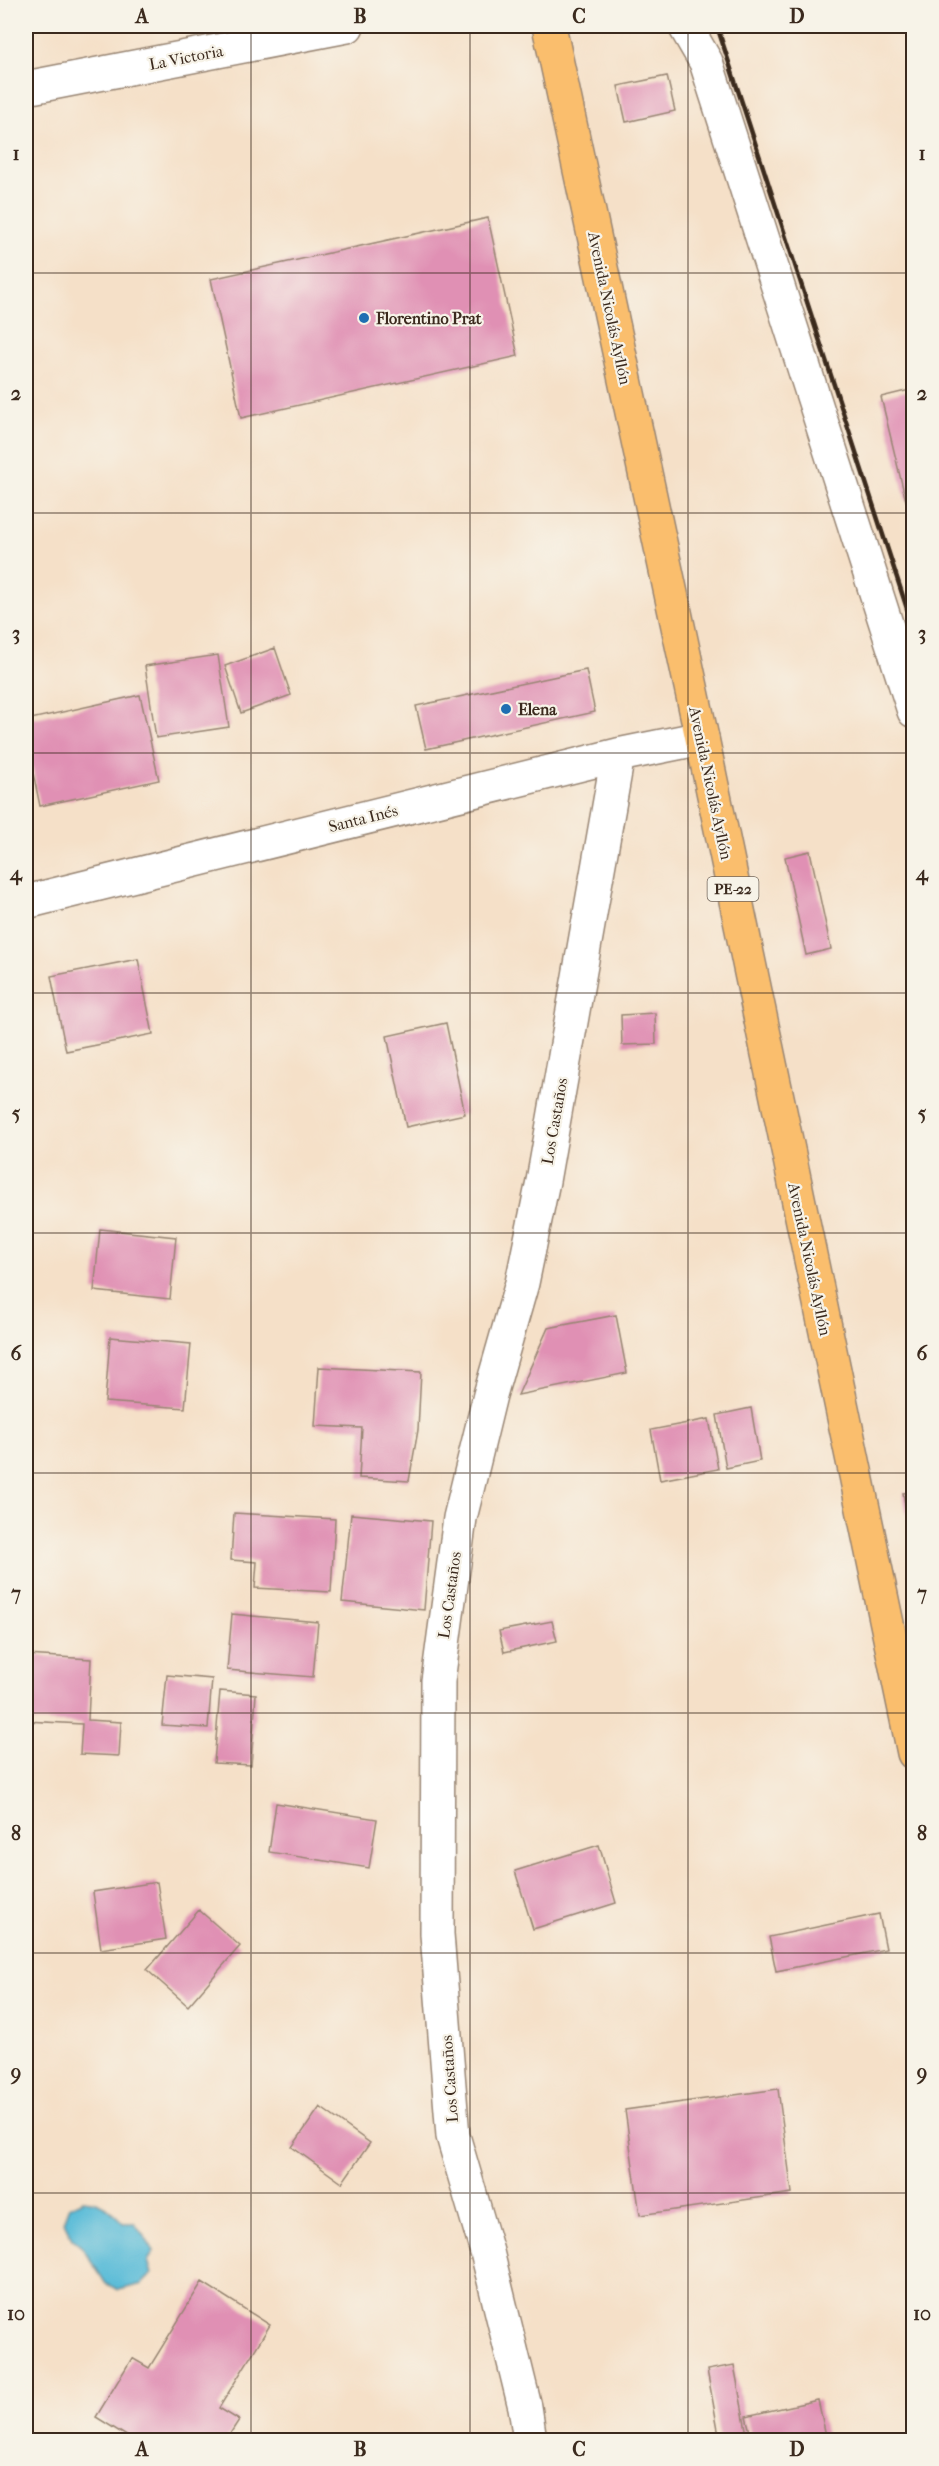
<svg xmlns="http://www.w3.org/2000/svg" width="939" height="2466" font-family="'IM FELL French Canon',serif">
<style>
.water{fill:#5abcd8;stroke:#4a737b;stroke-width:1.5}
.building{fill:#e090b4}
.lines{fill:none;stroke-linecap:round;stroke-linejoin:round}
.minor-casing{stroke:#988573;stroke-width:36}
.highway-casing{stroke:#988573;stroke-width:36}
.minor{stroke:#fff;stroke-width:33}
.highway{stroke:#fabe6d;stroke-width:33}
.rail{stroke:#3b2a1e;stroke-width:4.5}
.grid{fill:none;stroke:#3b2a1e;stroke-width:1.5;stroke-opacity:0.55}
.poi-dot{fill:#1f6fb2;stroke:#f7f3e8;stroke-width:2}
.labels{text-anchor:middle;stroke-width:4.5;stroke-linejoin:round;paint-order:stroke}
.shield{fill:#f7f3e8;stroke:#73665b;stroke-width:1.5}
.shield-label{font-size:15px;font-weight:bold;fill:#3b2a1e}
.street-label{font-size:16px;fill:#3b2a1e;stroke:#f7f3e8}
.poi-label{font-size:16px;font-weight:bold;fill:#3b2a1e;stroke:#f7f3e8;text-anchor:start}
.neatline{fill:none;stroke:#3b2a1e;stroke-width:2}
.grid-label{font-size:20px;text-anchor:middle;font-weight:bold;fill:#3b2a1e}
</style>
<rect width="100%" height="100%" fill="#f7f3e8"/>
<filter id="ink" filterUnits="userSpaceOnUse"><feTurbulence type="fractalNoise" baseFrequency=".0167" numOctaves="2"/><feDisplacementMap in="SourceGraphic" scale="12" xChannelSelector="R" yChannelSelector="G"/><feConvolveMatrix kernelMatrix="1 2 1 2 8 2 1 2 1" color-interpolation-filters="sRGB"/></filter>
<filter id="wash" filterUnits="userSpaceOnUse"><feTurbulence type="fractalNoise" baseFrequency=".008" numOctaves="4" result="noise"/><feDisplacementMap in="SourceGraphic" scale="24" xChannelSelector="R" yChannelSelector="G"/><feGaussianBlur stdDeviation="1.35" result="paint"/><feColorMatrix in="noise" values="0 0 0 0 0 0 0 0 0 0 0 0 0 0 0 0 0 1.4 0 .05"/><feComposite in="paint" operator="in"/></filter>
<g filter="url(#wash)">
<rect width="100%" height="100%" fill="#f5e0c8"/>
<!-- water -->
<path class="water" d="M83 2200C102 2201 110 2209 123 2223H135L154 2251 148 2261 152 2274 142 2284 119 2290 106 2284 83 2248 72 2239 64 2222 70 2206Z"/>
<g id="blocks">
<!-- building -->
<path class="building" d="M667 76 675 111 626 122 618 86Z
M488 218 518 356 241 418 211 279Z
M914 389V500L906 501 881 397Z
M275 648 291 695 241 713 225 666Z
M218 655 229 727 156 738 145 666Z
M586 670 595 712 426 749 416 706Z
M140 695 159 780 40 806 26 739V720Z
M810 851 831 949 806 955 785 857Z
M138 959 153 1034 66 1051 51 976Z
M655 1013 656 1044 622 1045 621 1015Z
M446 1023 465 1114 406 1127 387 1036Z
M100 1229 176 1237 170 1299 94 1291Z
M616 1315 627 1373 518 1395 548 1328Z
M110 1337 191 1344 185 1408 105 1402Z
M319 1367 421 1372 418 1430 409 1481 359 1478 362 1428 315 1426Z
M751 1408 760 1461 726 1468 717 1415Z
M709 1419 718 1469 660 1480 651 1430Z
M914 1492V1525L909 1526 903 1493Z
M234 1513 335 1519 331 1592 255 1588 257 1562 231 1560Z
M351 1514 431 1521 424 1610 342 1602Z
M232 1614 318 1622 313 1677 227 1670Z
M552 1621 557 1641 504 1652 499 1631Z
M26 1655 91 1659 88 1720 121 1722 119 1756 80 1754 82 1724 26 1721Z
M167 1675 212 1679 208 1728 162 1725Z
M220 1691 256 1694 251 1765 214 1763Z
M276 1803 377 1819 369 1868 269 1852Z
M599 1845 616 1903 533 1929 515 1871Z
M157 1882 166 1939 101 1949 93 1892Z
M199 1910 240 1946 188 2006 147 1970Z
M879 1914 886 1949 776 1971 769 1937Z
M778 2089 792 2193 640 2215 625 2110Z
M320 2107 370 2143 342 2183 292 2147Z
M202 2282 270 2325 219 2408 239 2420 226 2440H133L96 2417 132 2358 149 2368Z
M734 2365 748 2440H720L707 2370Z
M818 2400 827 2440H752L746 2416Z"/>
</g>
</g>
<g filter="url(#ink)">
<use href="#blocks" fill-opacity="0" stroke="#988573" stroke-width="1.5"/>
<g class="lines">
<defs>
<path id="minor" d="M685 26 706 62 914 711
M26 88 347 26
M26 902 618 755 702 738
M530 2440 525 2407 487 2252 453 2136 437 1934 438 1681 460 1518 490 1395 522 1283 543 1181 618 755"/>
<path id="highway" d="M549 26 702 738 914 1753"/>
</defs>
<!-- minor casing -->
<use href="#minor" class="minor-casing"/>
<!-- highway casing -->
<use href="#highway" class="highway-casing"/>
<!-- minor -->
<use href="#minor" class="minor"/>
<!-- highway -->
<use href="#highway" class="highway"/>
<!-- rail -->
<path class="rail" d="M717 26 914 630"/>
</g>
</g>
<!-- grid -->
<path class="grid" d="M251 26V2440M470 26V2440M688 26V2440M26 273H914M26 513H914M26 753H914M26 993H914M26 1233H914M26 1473H914M26 1713H914M26 1953H914M26 2193H914"/>
<!-- markers -->
<g class="poi-dot">
<circle cx="364" cy="318" r="6"/>
<circle cx="506" cy="709" r="6"/>
</g>
<g class="labels">
<!-- shield labels -->
<rect class="shield" x="707.5" y="877" width="51" height="24" rx="4.5"/>
<g class="shield-label">
<text x="733" y="894">PE-22</text>
</g>
<!-- street labels -->
<g class="street-label">
<text transform="translate(186 57) rotate(-11)" y="6">La Victoria</text>
<text transform="translate(610 308) rotate(78)" y="6">Avenida Nicolás Ayllón</text>
<text transform="translate(711 783) rotate(78)" y="6">Avenida Nicolás Ayllón</text>
<text transform="translate(363 818) rotate(-14)" y="6">Santa Inés</text>
<text transform="translate(554 1121) rotate(-80)" y="6">Los Castaños</text>
<text transform="translate(810 1259) rotate(78)" y="6">Avenida Nicolás Ayllón</text>
<text transform="translate(449 1595) rotate(-82)" y="6">Los Castaños</text>
<text transform="translate(449 2079) rotate(-94)" y="6">Los Castaños</text>
</g>
<!-- poi labels -->
<g class="poi-label">
<text x="376" y="324">Florentino Prat</text>
<text x="518" y="715">Elena</text>
</g>
</g>
<!-- margin -->
<rect width="939" height="2466" fill="none" stroke="#f7f3e8" stroke-width="66"/>
<rect x="33" y="33" width="873" height="2400" class="neatline"/>
<g class="grid-label">
<text x="142" y="23">A</text>
<text x="360" y="23">B</text>
<text x="579" y="23">C</text>
<text x="797" y="23">D</text>
<text x="16" y="160">1</text>
<text x="922" y="160">1</text>
<text x="16" y="400">2</text>
<text x="922" y="400">2</text>
<text x="16" y="640">3</text>
<text x="922" y="640">3</text>
<text x="16" y="880">4</text>
<text x="922" y="880">4</text>
<text x="16" y="1120">5</text>
<text x="922" y="1120">5</text>
<text x="16" y="1360">6</text>
<text x="922" y="1360">6</text>
<text x="16" y="1600">7</text>
<text x="922" y="1600">7</text>
<text x="16" y="1840">8</text>
<text x="922" y="1840">8</text>
<text x="16" y="2080">9</text>
<text x="922" y="2080">9</text>
<text x="16" y="2320">10</text>
<text x="922" y="2320">10</text>
<text x="142" y="2456">A</text>
<text x="360" y="2456">B</text>
<text x="579" y="2456">C</text>
<text x="797" y="2456">D</text>
</g>
</svg>
